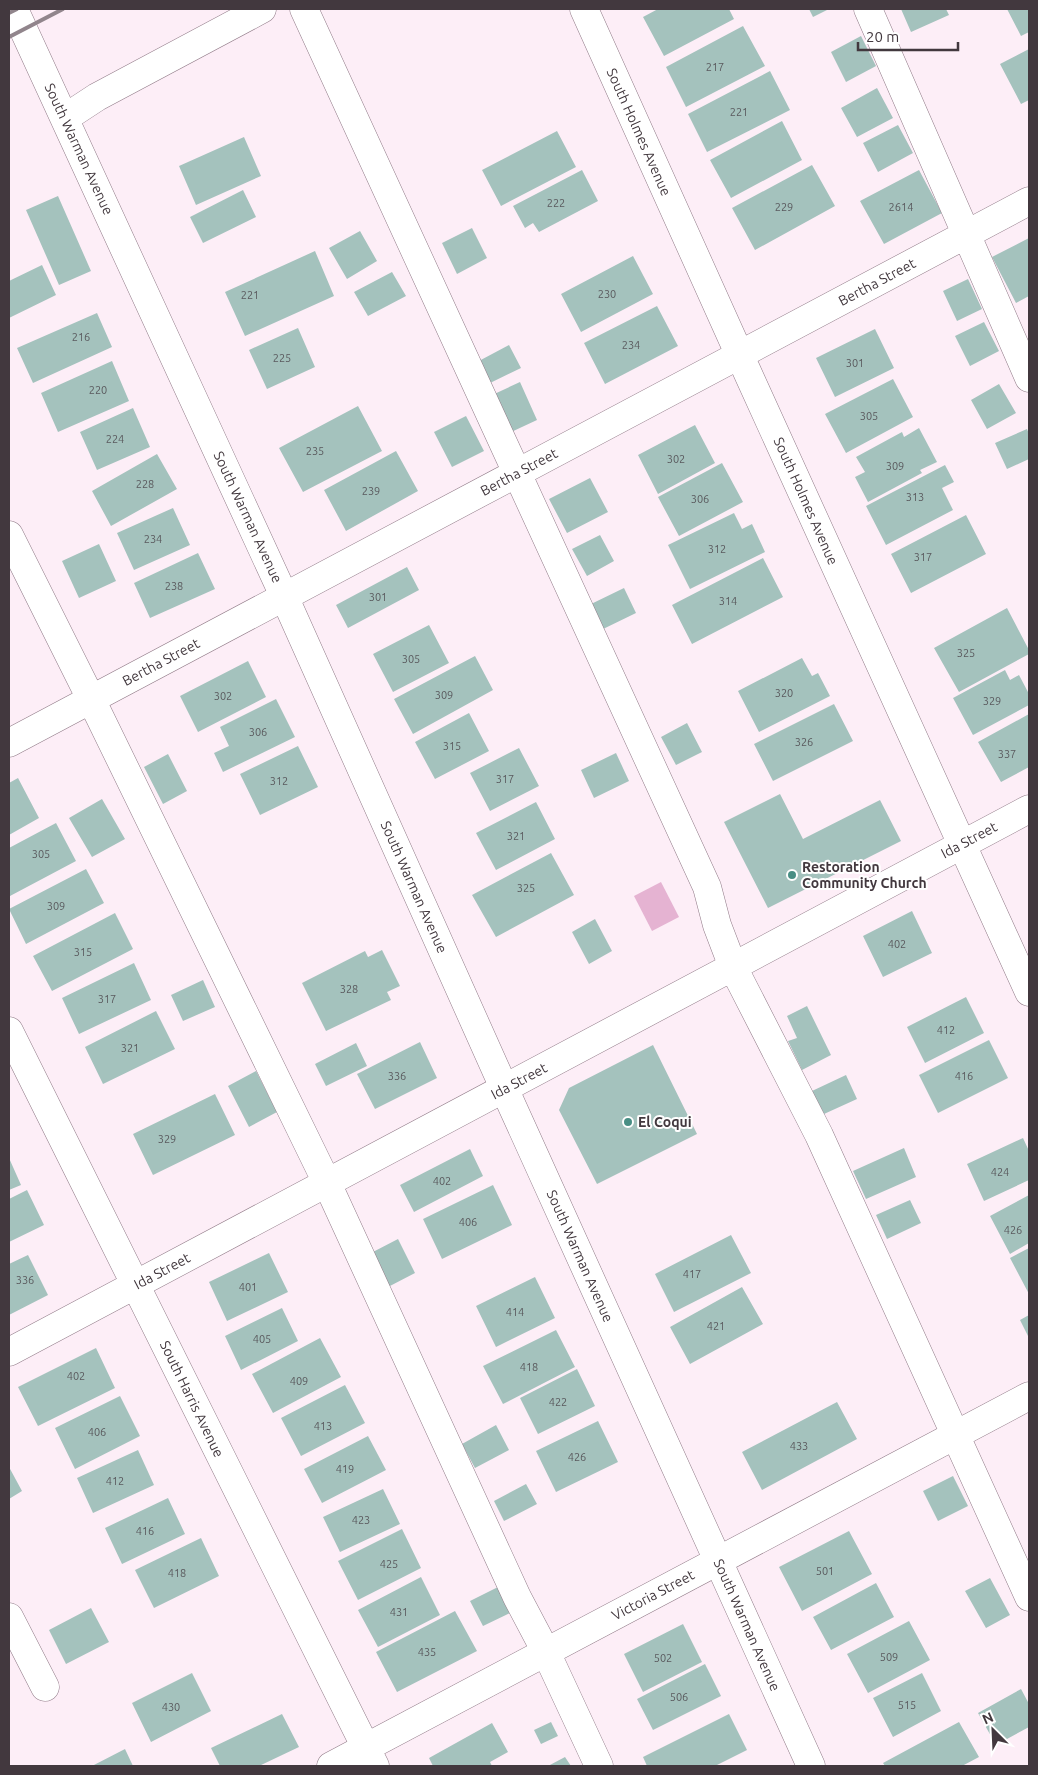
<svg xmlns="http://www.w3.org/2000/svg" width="1038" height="1775" font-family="Ubuntu,sans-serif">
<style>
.green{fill:#e5b3d2}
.building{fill:#a4c2bd}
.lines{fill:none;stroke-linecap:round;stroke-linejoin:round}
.minor-casing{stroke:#917b88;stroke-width:29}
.major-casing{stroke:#917b88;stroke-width:29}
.minor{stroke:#fff;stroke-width:28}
.major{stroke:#fff;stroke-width:28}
.rail{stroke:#91858c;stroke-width:4}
.poi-dot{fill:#488e84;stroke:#fff;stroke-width:2}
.labels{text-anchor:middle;stroke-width:4;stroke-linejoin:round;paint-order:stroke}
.number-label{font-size:11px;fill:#5a5a5e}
.street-label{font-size:14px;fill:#42383e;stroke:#fff}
.poi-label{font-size:14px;font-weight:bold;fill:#42383e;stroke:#fff;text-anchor:start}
</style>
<rect width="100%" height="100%" fill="#fdeef7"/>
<!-- green -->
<path class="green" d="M661 882 679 917 652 931 634 896Z"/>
<!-- building -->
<path class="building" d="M658 9H729L734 19 664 56 643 17Z
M809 9H829L813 17Z
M901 9H946L949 15 911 32Z
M1007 9H1029V32L1021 36Z
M743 26 765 66 686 107 666 67Z
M861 36 876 66 846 82 831 52Z
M1029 49V100L1021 104 1000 64Z
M770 71 790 110 707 152 688 114Z
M877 88 893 118 857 137 841 108Z
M782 121 802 160 731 198 710 160Z
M898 125 913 153 878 172 863 143Z
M557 131 576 167 501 206 482 170Z
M244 137 261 176 196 205 179 166Z
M812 165 835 206 755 250 732 208Z
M582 170 598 201 539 232 533 223 525 228 513 206Z
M919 170 942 213 884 244 860 201Z
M243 190 256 217 203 243 190 217Z
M58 196 91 271 59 285 26 210Z
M472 228 487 258 457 274 442 243Z
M360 231 377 261 347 279 329 248Z
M1029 238V296L1016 303 992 257Z
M315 251 334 296 245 336 225 292Z
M633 256 653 294 581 332 561 294Z
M42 265 56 295 9 318V281Z
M392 272 406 296 368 316 354 292Z
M968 279 982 309 957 321 943 291Z
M657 306 678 346 605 384 584 343Z
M97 313 112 347 33 383 17 348Z
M984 322 999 351 970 366 955 336Z
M298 328 315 367 267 389 249 350Z
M875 329 894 368 835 397 816 358Z
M509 345 521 368 488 384 477 362Z
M112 361 129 401 58 432 41 393Z
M893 379 913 417 846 453 825 414Z
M520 382 537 420 507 434 490 396Z
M999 384 1016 413 987 429 971 400Z
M358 406 382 451 303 492 279 448Z
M133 408 150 447 97 470 80 432Z
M466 416 484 451 452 467 434 432Z
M695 425 715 463 658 494 638 455Z
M919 428 937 462 920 470 922 473 868 502 855 477 865 472 856 457 902 432 904 437Z
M1027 429 1029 434V459L1007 469 995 443Z
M396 451 418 491 346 531 324 490Z
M157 454 177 489 111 526 92 491Z
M722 463 743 502 679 536 658 497Z
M945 465 954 482 942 488 953 510 886 545 866 506Z
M590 478 608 512 567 533 549 499Z
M173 508 190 545 134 570 117 533Z
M734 513 742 529 752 524 765 552 690 589 668 545Z
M966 515 986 554 911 593 891 554Z
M600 535 614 561 587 576 572 549Z
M99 544 116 581 79 598 62 561Z
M198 553 215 589 150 618 134 583Z
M763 558 783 597 692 644 672 605Z
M407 567 419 590 348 628 336 605Z
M624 588 636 613 599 631 587 606Z
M1007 608 1029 650V654L959 692 934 648Z
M429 625 449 663 393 692 373 654Z
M475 656 493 690 413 734 394 699Z
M802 658 812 676 818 673 830 696 759 732 738 691Z
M248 661 266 697 198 732 180 696Z
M1005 670 1010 680 1019 675 1029 694V705L973 735 953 698Z
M276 699 295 737 223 772 214 753 229 746 220 727Z
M834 704 853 741 773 781 754 744Z
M469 713 489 751 435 779 415 742Z
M1029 714V767L1001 782 978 742Z
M687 723 702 752 676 765 661 737Z
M298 746 318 787 260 815 240 774Z
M519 748 539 786 490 811 470 773Z
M616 753 629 781 594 798 581 770Z
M168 754 187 791 163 804 144 767Z
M18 778 39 818 9 835V783Z
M780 794 803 839 880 800 901 841 768 908 724 822Z
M102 799 125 839 92 857 69 818Z
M536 802 555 839 496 870 476 833Z
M56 823 76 861 10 896 9 893V848Z
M551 853 574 895 496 937 472 895Z
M86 869 104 903 26 944 9 909Z
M912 911 932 953 883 977 863 936Z
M115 913 133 949 52 991 33 956Z
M595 919 612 951 589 964 572 932Z
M382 950 400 986 387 992 391 1000 326 1031 302 983 365 951 368 957Z
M134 963 151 1000 79 1034 62 998Z
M203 980 215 1007 183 1021 171 995Z
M966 997 984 1033 925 1063 907 1027Z
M807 1006 831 1055 802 1070 788 1041 797 1038 787 1016Z
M156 1011 175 1049 103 1084 85 1047Z
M989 1040 1008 1078 938 1113 919 1075Z
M420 1042 437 1078 375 1109 357 1074Z
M356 1043 367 1066 326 1086 315 1064Z
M653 1045 697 1134 597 1184 559 1110 569 1088Z
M256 1071 277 1112 249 1127 228 1086Z
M846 1075 857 1099 824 1114 812 1091Z
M215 1094 235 1135 153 1175 133 1134Z
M1023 1138 1029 1151V1180L984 1201 967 1164Z
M904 1148 916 1177 866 1199 853 1171Z
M470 1149 483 1176 414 1212 400 1185Z
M9 1158 21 1185 9 1190Z
M493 1185 512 1225 442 1259 423 1219Z
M27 1190 44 1225 9 1242V1199Z
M1029 1195V1243L1010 1254 990 1216Z
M910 1200 921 1223 887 1239 876 1215Z
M731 1235 751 1273 674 1312 655 1274Z
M398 1239 415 1273 388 1287 371 1253Z
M1029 1248V1294L1010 1258Z
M269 1253 288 1292 227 1321 209 1282Z
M28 1255 48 1295 9 1315V1264Z
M535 1277 555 1318 496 1347 476 1306Z
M742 1287 763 1324 690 1364 670 1327Z
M282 1308 298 1341 241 1370 225 1336Z
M1029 1315V1338L1020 1320Z
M556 1330 575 1367 503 1404 483 1366Z
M320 1338 341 1377 273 1413 252 1374Z
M96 1348 115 1388 38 1426 18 1387Z
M577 1369 595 1406 538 1434 520 1398Z
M345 1385 365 1423 301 1456 281 1418Z
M120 1396 140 1436 75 1469 55 1428Z
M837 1402 857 1439 762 1490 742 1452Z
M598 1421 618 1462 556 1492 536 1451Z
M496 1425 509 1450 475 1468 462 1444Z
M368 1436 386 1470 322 1503 304 1469Z
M138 1450 154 1485 93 1513 77 1478Z
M9 1467 22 1491 9 1499Z
M953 1476 968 1506 938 1521 923 1491Z
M526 1484 537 1504 504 1521 494 1501Z
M383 1489 400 1524 340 1552 323 1517Z
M168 1498 185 1534 122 1564 105 1528Z
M402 1529 421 1568 358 1600 338 1561Z
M849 1531 872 1574 802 1611 779 1567Z
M201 1538 219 1576 154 1608 135 1570Z
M421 1577 440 1615 378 1647 358 1610Z
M990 1578 1010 1615 986 1628 965 1591Z
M876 1583 894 1617 831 1650 813 1617Z
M498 1587 510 1613 483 1626 470 1601Z
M91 1608 109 1642 66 1664 49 1630Z
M455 1611 477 1651 397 1692 376 1652Z
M909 1621 930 1660 868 1693 847 1654Z
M683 1624 702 1662 643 1692 624 1654Z
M705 1664 721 1696 653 1730 637 1699Z
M192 1673 211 1711 151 1742 132 1703Z
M922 1673 941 1711 893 1737 873 1698Z
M1021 1689 1029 1704V1727L996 1745 978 1713Z
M282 1714 299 1747 259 1766H220L211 1748Z
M729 1714 747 1750 715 1766H647L643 1757Z
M551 1722 558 1736 541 1744 534 1730Z
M959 1722 979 1757 962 1766H885L883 1763Z
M492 1723 508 1752 490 1762 492 1766H433L429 1758Z
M125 1749 133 1766H92Z
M565 1757 571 1766H548Z"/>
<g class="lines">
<defs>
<path id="minor" d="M304 9 707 887 717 925 733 967 819 1135 1029 1597
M584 9 750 378 1029 992
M868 9 1029 378
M65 118 97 97 262 9
M9 535 91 699 327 1183 517 1597 546 1652 599 1766
M9 743 1029 201
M9 1031 375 1766
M9 1352 1029 809
M9 1617 45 1687
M331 1766 1029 1396"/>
<path id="major" d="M14 9 284 596 513 1108 811 1766"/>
</defs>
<!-- minor casing -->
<use href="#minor" class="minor-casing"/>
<!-- major casing -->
<use href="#major" class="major-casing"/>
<!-- minor -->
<use href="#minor" class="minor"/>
<!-- major -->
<use href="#major" class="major"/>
<!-- rail -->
<path class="rail" d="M9 13 17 9
M9 37 63 9"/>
</g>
<!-- markers -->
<g class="poi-dot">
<circle cx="792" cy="875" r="5"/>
<circle cx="628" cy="1122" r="5"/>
</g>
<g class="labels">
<!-- number labels -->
<g class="number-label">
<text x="715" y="71">217</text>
<text x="739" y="116">221</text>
<text x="556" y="207">222</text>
<text x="784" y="211">229</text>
<text x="901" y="211">2614</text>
<text x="607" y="298">230</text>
<text x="250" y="299">221</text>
<text x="81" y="341">216</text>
<text x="631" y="349">234</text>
<text x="282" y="362">225</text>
<text x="855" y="367">301</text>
<text x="98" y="394">220</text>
<text x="869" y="420">305</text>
<text x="115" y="443">224</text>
<text x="315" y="455">235</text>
<text x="676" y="463">302</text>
<text x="895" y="470">309</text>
<text x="145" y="488">228</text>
<text x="371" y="495">239</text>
<text x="915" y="501">313</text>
<text x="700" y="503">306</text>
<text x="153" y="543">234</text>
<text x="717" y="553">312</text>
<text x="923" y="561">317</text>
<text x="174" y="590">238</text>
<text x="378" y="601">301</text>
<text x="728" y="605">314</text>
<text x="966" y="657">325</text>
<text x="411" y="663">305</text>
<text x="784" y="697">320</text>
<text x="444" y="699">309</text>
<text x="223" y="700">302</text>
<text x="992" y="705">329</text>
<text x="258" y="736">306</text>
<text x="804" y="746">326</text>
<text x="452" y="750">315</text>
<text x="1007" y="758">337</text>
<text x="505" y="783">317</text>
<text x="279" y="785">312</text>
<text x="516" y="840">321</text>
<text x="41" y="858">305</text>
<text x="526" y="892">325</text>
<text x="56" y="910">309</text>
<text x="897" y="948">402</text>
<text x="83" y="956">315</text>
<text x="349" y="993">328</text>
<text x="107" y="1003">317</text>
<text x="946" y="1034">412</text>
<text x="130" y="1052">321</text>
<text x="397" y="1080">336</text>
<text x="964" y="1080">416</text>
<text x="167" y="1143">329</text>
<text x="1000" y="1176">424</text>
<text x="442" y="1185">402</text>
<text x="468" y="1226">406</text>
<text x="1013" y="1234">426</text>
<text x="692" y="1278">417</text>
<text x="25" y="1284">336</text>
<text x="248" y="1291">401</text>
<text x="515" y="1316">414</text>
<text x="716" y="1330">421</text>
<text x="262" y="1343">405</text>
<text x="529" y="1371">418</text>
<text x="76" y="1380">402</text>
<text x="299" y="1385">409</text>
<text x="558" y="1406">422</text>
<text x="323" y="1430">413</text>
<text x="97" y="1436">406</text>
<text x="799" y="1450">433</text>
<text x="577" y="1461">426</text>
<text x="345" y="1473">419</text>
<text x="115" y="1485">412</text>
<text x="361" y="1524">423</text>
<text x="145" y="1535">416</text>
<text x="389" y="1568">425</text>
<text x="825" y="1575">501</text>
<text x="177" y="1577">418</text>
<text x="399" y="1616">431</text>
<text x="427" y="1656">435</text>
<text x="889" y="1661">509</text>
<text x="663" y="1662">502</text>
<text x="679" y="1701">506</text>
<text x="907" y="1709">515</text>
<text x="171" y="1711">430</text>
</g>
<!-- street labels -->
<g class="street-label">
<text transform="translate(639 132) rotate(66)" y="5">South Holmes Avenue</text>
<text transform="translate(79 149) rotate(65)" y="5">South Warman Avenue</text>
<text transform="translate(877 282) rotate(-28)" y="5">Bertha Street</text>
<text transform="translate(519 472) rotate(-28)" y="5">Bertha Street</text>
<text transform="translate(806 501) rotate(66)" y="5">South Holmes Avenue</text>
<text transform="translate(248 517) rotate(65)" y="5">South Warman Avenue</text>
<text transform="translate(161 662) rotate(-28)" y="5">Bertha Street</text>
<text transform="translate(969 840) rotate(-28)" y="5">Ida Street</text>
<text transform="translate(414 887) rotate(66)" y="5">South Warman Avenue</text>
<text transform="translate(519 1081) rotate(-28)" y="5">Ida Street</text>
<text transform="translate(580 1256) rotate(66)" y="5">South Warman Avenue</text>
<text transform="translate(162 1271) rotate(-28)" y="5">Ida Street</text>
<text transform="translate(192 1399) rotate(64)" y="5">South Harris Avenue</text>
<text transform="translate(653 1595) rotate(-28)" y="5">Victoria Street</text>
<text transform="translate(747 1625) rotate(66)" y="5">South Warman Avenue</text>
</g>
<!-- poi labels -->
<g class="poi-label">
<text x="802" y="872">Restoration<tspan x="802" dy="16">Community Church</tspan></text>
<text x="638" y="1127">El Coqui</text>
</g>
</g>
<!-- border -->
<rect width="1038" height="1775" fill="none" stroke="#42383e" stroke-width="20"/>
<!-- north arrow -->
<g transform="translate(993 1730) rotate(336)" stroke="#ffffff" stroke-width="4" paint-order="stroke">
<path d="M0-4L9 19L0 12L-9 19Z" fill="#42383e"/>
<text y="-8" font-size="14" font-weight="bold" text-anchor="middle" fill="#42383e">N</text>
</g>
<!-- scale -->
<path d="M858 42v8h100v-8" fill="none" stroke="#42383e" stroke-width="2.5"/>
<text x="866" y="42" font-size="15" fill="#42383e" stroke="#ffffff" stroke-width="4" paint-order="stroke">20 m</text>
</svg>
